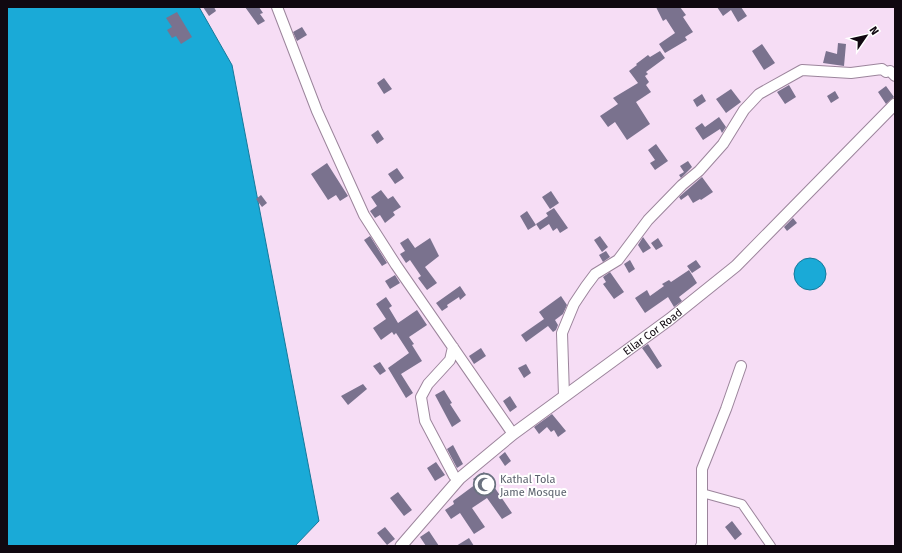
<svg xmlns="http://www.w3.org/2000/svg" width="902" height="553" font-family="'Fira Sans',sans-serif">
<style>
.water{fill:#1aaad7;stroke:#17799b}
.building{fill:#7a728e}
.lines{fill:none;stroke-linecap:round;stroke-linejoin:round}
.minor-casing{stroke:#9c859c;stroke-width:10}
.tertiary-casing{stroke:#9c859c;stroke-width:12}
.secondary-casing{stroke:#9c859c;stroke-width:13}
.minor{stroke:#fff;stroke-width:8}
.tertiary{stroke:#fff;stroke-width:10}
.secondary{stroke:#fff;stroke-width:11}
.labels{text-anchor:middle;stroke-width:4;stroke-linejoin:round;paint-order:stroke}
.street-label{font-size:11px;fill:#100810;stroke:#fff}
.worship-label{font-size:11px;fill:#5b616d;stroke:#fff;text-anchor:start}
</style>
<rect width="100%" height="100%" fill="#f6ddf5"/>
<!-- water -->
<path class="water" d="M7 7H199L232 65 319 521 295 546H7Z
M794 274a16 16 0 1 1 32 0a16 16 0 1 1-32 0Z"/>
<!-- building -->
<path class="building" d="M203 7H214L216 11 209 16Z
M245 7H259L263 13 260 14 265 21 258 25Z
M656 7H680L686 15 683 17 693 32 685 37 687 40 665 53 659 44 675 33 666 19 663 21Z
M717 7H741L747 16 738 22 731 10 723 16Z
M177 12 192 37 181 44 176 36 172 38 167 30 172 27 166 18Z
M302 27 307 35 297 41 293 32Z
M838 43 846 44 844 66 823 63 826 51 837 54Z
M762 44 775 63 764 70 752 51Z
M660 51 665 58 646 72 648 74 645 76 649 82 646 85 651 92 636 102 650 124 627 140 615 122 608 127 600 116 618 104 613 98 638 83 629 71 637 65 636 64 648 55 650 57Z
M384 78 392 89 384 94 377 83Z
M789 85 796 97 785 104 777 92Z
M886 86 894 97 886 104 878 92Z
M731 89 741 102 726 113 716 99Z
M835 91 839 98 831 103 827 96Z
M702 94 706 101 697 107 693 100Z
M719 117 726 127 722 133 720 129 703 140 695 128 702 123 705 127Z
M378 130 384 139 377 144 371 135Z
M656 144 668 161 655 170 650 163 655 160 648 150Z
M688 161 692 167 681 178 679 175 684 172 680 166Z
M327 163 348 196 340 201 336 195 328 200 311 174Z
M397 168 404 178 395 184 388 174Z
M702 177 713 192 701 200 700 199 693 203 688 195 681 200 679 197Z
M381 190 388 199 393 196 401 207 393 212 395 215 385 223 380 215 375 218 370 211 377 206 371 197Z
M551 191 559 203 550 209 542 197Z
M261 195 267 203 262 207 256 199Z
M554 208 568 228 560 233 557 228 553 231 549 224 540 230 536 224 548 216 546 213Z
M527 211 536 225 528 230 520 216Z
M793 218 797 223 787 231 784 227Z
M370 236 387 263 382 266 364 240Z
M600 236 608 247 602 252 594 240Z
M643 237 651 248 643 253 638 245Z
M408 238 415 248 430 238 439 256 425 267 437 283 427 290 418 278 421 276 410 260 406 263 400 254 405 251 400 243Z
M658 238 663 246 656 250 651 243Z
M606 251 610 257 603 262 599 255Z
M630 260 635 269 629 273 624 264Z
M696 260 701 267 692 273 687 266Z
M689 270 697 283 679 297 682 301 674 307 668 297 645 313 635 298 647 290 650 296 664 286 662 284 669 280 671 282Z
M610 272 624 292 614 299 603 284 606 282 603 277Z
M395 275 400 283 390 289 385 281Z
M460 286 466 295 460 300 459 297 447 305 448 307 442 311 436 303Z
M561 296 567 305 563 314 555 320 558 325 556 330 553 332 548 326 526 342 521 335 544 319 539 312Z
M386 297 392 306 389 308 398 323 417 310 427 325 409 337 414 344 412 345 422 361 401 374 413 393 406 398 388 368 409 353 396 333 394 335 392 332 381 340 373 328 386 319 376 304Z
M648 344 662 366 657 369 642 348Z
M481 348 486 356 474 364 469 356Z
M380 362 386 371 380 375 373 366Z
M526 364 531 373 524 378 518 368Z
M363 384 367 389 348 405 341 396Z
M444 390 452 403 450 404 461 421 452 427 435 395Z
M510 396 517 407 510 412 503 401Z
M552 414 566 431 558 437 554 430 551 432 547 427 539 434 534 427Z
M453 445 463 464 457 468 447 449Z
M505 452 511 461 505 466 499 457Z
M436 462 445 475 435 481 427 468Z
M484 472 512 513 502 519 487 498 472 508 485 527 474 534 460 513 451 519 445 510 454 504 453 501 476 484 473 479Z
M398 492 412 510 404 516 390 498Z
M732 521 742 534 735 540 725 527Z
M385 527 395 539 387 545 377 533Z
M429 531 439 546H426L420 537Z
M469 538 474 546H456Z"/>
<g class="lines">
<defs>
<path id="minor" d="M702 493 742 504 771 546"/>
<path id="tertiary" d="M277 7 317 111 364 215 396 265 513 434
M453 347 450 360 428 384 421 397 425 421 454 476
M564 396 562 333 574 304 586 286 595 274 618 260 648 220 682 185 699 171 723 144 744 110 759 94 802 70 851 73 882 69 886 72 890 71 895 76
M701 546 702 544V469L726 409 741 366"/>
<g id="secondary">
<path id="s1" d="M401 546 460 478 513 434 670 319 736 266 895 104"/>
</g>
</defs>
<!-- minor casing -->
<use href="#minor" class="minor-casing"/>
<!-- tertiary casing -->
<use href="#tertiary" class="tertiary-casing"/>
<!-- secondary casing -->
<use href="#secondary" class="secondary-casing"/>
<!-- minor -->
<use href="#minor" class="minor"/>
<!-- tertiary -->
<use href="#tertiary" class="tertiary"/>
<!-- secondary -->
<use href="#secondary" class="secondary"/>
</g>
<!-- icons -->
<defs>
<symbol id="mosque-ring" viewBox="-11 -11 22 22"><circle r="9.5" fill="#fff" stroke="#6b7280" stroke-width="1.5"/><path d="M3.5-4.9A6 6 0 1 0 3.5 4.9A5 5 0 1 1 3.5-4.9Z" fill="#6b7280"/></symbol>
</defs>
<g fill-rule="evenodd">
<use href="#mosque-ring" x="472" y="472" width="25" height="25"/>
</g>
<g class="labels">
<!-- street labels -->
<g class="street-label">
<text dy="4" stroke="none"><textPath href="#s1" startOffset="332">Ellar Cor Road</textPath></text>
</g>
<!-- worship labels -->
<g class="worship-label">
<text x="500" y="483">Kathal Tola<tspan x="500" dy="13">Jame Mosque</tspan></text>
</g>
</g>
<!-- border -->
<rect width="902" height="553" fill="none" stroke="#100810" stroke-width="16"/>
<!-- north arrow -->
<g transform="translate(866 36) rotate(56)" stroke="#ffffff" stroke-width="3" paint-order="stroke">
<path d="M0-3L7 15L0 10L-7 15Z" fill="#100810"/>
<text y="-6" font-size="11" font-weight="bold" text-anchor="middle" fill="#100810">N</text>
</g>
</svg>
